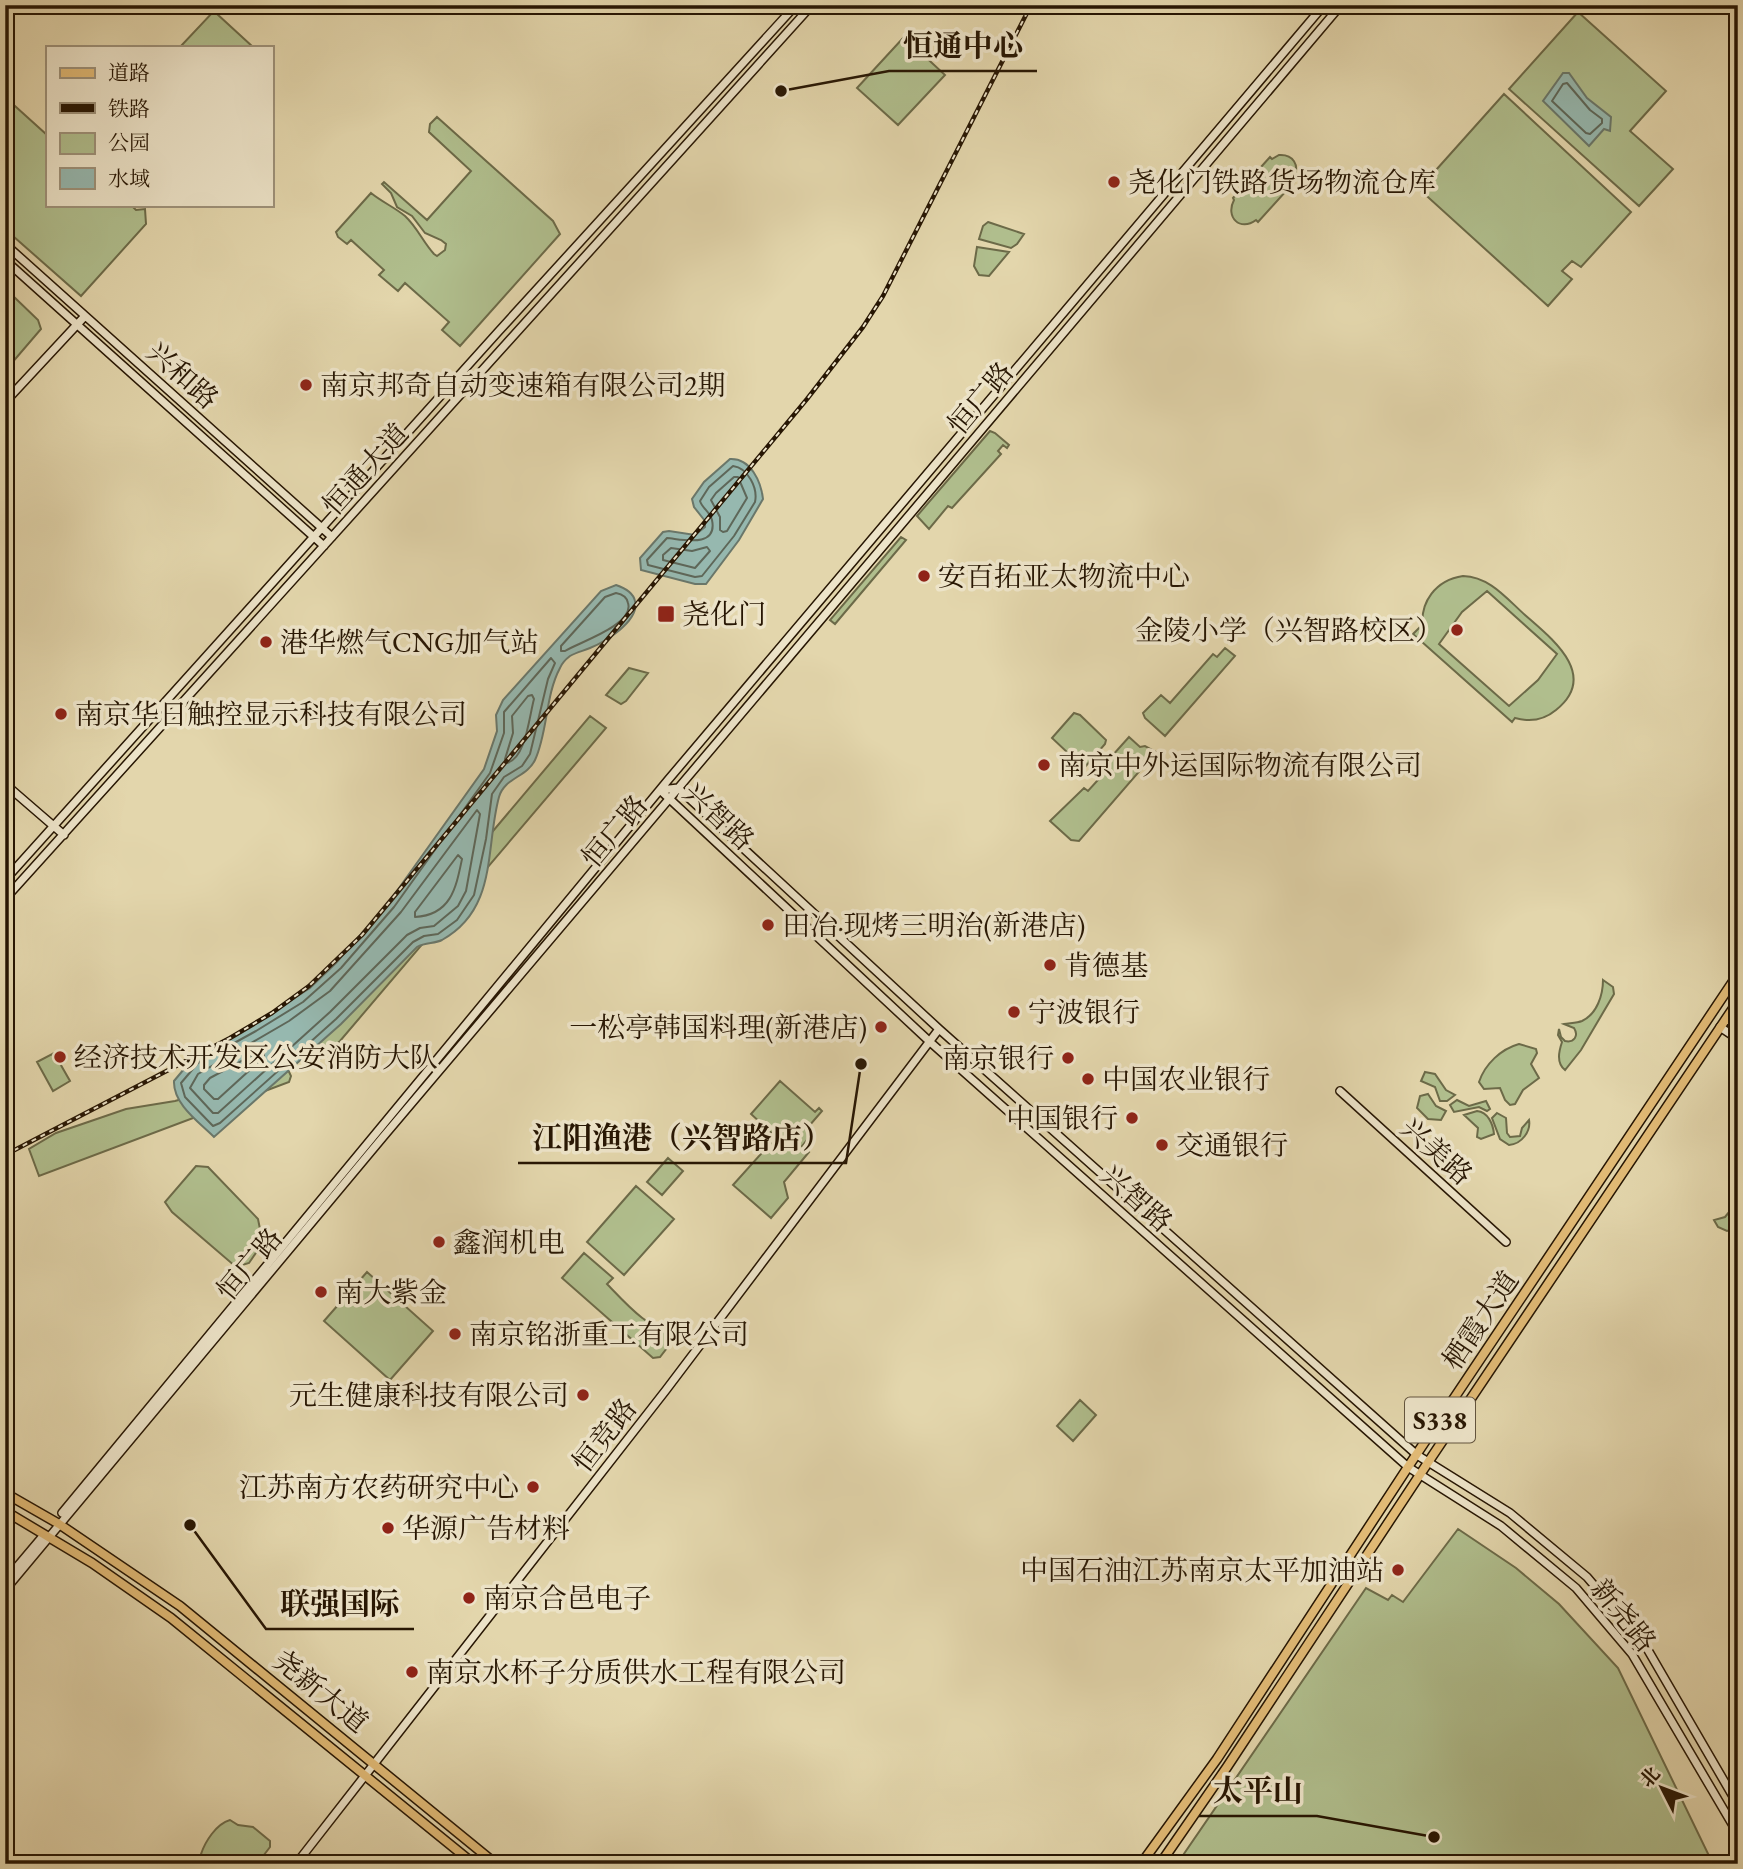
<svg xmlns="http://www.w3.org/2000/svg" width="1743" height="1869" font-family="'EB Garamond','Noto Serif SC',serif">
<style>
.green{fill:#b0be8d;stroke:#6c6a48;stroke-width:2;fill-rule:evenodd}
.water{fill:#96b8af;stroke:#6a776a;stroke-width:2}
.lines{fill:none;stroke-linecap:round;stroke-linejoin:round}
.shore{stroke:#5e6759;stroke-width:2}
.canal{stroke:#96b8af;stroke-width:7}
.secondary-casing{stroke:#271603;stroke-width:10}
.primary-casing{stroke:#271603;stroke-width:11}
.secondary{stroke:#ede4c9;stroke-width:7}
.primary{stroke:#e2bb76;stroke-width:8}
.rail-casing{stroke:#271603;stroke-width:4.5}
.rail{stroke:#ede4c9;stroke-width:2;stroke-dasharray:5;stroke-linecap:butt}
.poi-dot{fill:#8f2418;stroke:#ede4c9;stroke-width:2.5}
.labels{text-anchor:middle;stroke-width:7;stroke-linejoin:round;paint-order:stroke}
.shield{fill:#ede4c9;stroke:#62543e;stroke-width:2}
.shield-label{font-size:26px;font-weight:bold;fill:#271603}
.poi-label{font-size:28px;fill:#271603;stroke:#ede4c9;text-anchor:start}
.street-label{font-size:28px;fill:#271603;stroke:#ede4c9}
.leader{fill:none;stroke:#271603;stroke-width:2.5}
.callout-dot{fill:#271603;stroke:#ede4c9;stroke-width:2.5}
.callout-label{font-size:30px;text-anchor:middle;font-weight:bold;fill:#271603;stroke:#ede4c9;stroke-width:7;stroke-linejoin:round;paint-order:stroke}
</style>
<rect width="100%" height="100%" fill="#e3d6ac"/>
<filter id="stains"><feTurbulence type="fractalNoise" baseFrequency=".00286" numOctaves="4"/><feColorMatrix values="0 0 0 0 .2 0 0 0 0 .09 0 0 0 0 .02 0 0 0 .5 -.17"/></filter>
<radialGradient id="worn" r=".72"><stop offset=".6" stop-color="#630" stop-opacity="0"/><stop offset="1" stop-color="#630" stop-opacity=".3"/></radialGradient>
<!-- green -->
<path class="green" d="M1578 12 1666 91 1630 131 1673 169 1639 206 1509 89Z
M212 13 217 14 253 47H180Z
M904 37 945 75 898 125 857 88Z
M1504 94 1631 212 1581 267 1572 261 1562 271 1572 279 1548 306 1419 189Z
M5 97 47 135V205H131L136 210 145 209 146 224 81 296 5 229Z
M437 117 553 221 560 234 460 346 442 330 449 322 405 283 398 291 379 275 384 270 351 240 347 244 338 237 336 232 371 193C382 202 394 207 405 216 417 227 423 242 434 254L437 256 445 250 446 244 441 240 425 233 412 216 397 207 391 193 382 184 384 182 427 220 471 171 429 132 430 124Z
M1279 155C1293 154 1300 165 1294 178L1296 180 1258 222 1256 220C1240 232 1225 217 1234 200L1233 198 1270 157 1272 159Z
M988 222 1024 234 1017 244 1011 248 979 239 983 226Z
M977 247 1009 252 989 276 979 275 974 266Z
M11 294 38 320 41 329 5 371V295Z
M990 431 995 433 1009 445 1007 448 1003 445 998 451 1001 454 952 508 948 506 929 529 917 516Z
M901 537 906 540 835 624 830 620Z
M1463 576C1490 577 1506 598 1525 615 1551 638 1600 675 1556 710 1544 720 1529 722 1515 718L1512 722 1413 634 1420 627 1423 629C1419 602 1436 580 1463 576ZM1487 591 1557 654 1538 680 1509 706 1439 644 1462 612Z
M1225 648 1235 656 1165 736 1145 718 1143 713 1161 695 1170 703 1213 654 1217 657Z
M629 668 648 673 626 701 621 704 606 695Z
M1074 713 1080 715 1106 740 1105 744 1085 767 1080 769 1063 757 1067 752 1052 738Z
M590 716 606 728 340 1041 320 1059H312L306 1049 342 1010Z
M1129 737 1140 747 1145 746 1156 752 1079 841 1071 840 1050 821 1084 788 1088 791 1107 770 1103 766Z
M1603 980 1613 987 1614 994 1581 1050 1565 1070C1556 1063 1559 1051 1562 1042L1558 1035 1559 1029 1561 1037 1565 1041C1574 1043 1579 1036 1574 1028L1564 1024C1569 1023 1577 1023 1582 1021 1597 1014 1603 995 1603 980Z
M1519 1044 1536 1049 1537 1053 1531 1064 1539 1078 1523 1090 1515 1104 1510 1105 1505 1100 1500 1088 1484 1089 1479 1082C1485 1064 1501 1049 1519 1044Z
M54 1053 70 1081 53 1091 37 1062Z
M283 1059 291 1076 289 1082 39 1176 29 1149 56 1133 126 1109 175 1101 237 1084Z
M1425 1072 1435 1074 1446 1090 1455 1095 1447 1101H1440L1435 1087 1421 1081Z
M780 1081 815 1112 819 1108 822 1111 809 1126 814 1131 802 1146 809 1152 784 1182 788 1198 771 1218 733 1185 776 1137 751 1114Z
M1428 1094 1436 1106 1446 1111 1441 1120 1428 1119 1417 1108 1420 1096Z
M1457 1100 1469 1106 1486 1101 1490 1109 1487 1111 1479 1107 1454 1112 1450 1105Z
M1477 1111C1488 1112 1493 1124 1494 1134L1481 1139 1477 1137 1478 1128 1464 1115Z
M1497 1113 1506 1118 1507 1133 1510 1137 1520 1136 1522 1128 1529 1120C1531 1131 1522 1144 1509 1145L1500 1139 1492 1118Z
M668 1158 683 1171 662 1195 647 1182Z
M196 1166 208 1167 258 1219 261 1234 260 1247 249 1263 236 1267 172 1212 165 1202Z
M636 1186 674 1219 624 1275 587 1242Z
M1734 1206 1736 1215 1734 1229 1727 1231 1718 1227 1714 1220 1725 1217Z
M584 1253 613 1278 607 1284C619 1296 654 1337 671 1327L677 1335 660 1357 653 1358 562 1278Z
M367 1272 433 1331 390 1380 324 1321Z
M1080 1400 1096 1415 1073 1441 1057 1426Z
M1458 1529 1516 1568 1559 1604 1618 1668 1713 1864H1177L1366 1588 1388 1600 1392 1595 1403 1602Z
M230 1820 238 1825 253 1827 270 1841V1847L257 1864H213L201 1854C205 1842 216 1824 230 1820Z"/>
<!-- water -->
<path class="water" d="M1563 73H1569L1587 98 1611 117 1610 131 1604 129 1589 146 1543 101Z
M730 459C751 458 761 482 763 499L739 540 706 584H695L641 570 640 558 663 532 669 531 695 535 705 527V521L694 507 692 499 704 482Z
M616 585C625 588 633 592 635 601 640 621 605 642 590 648 583 651 577 652 570 656 566 659 562 663 560 668 545 696 548 732 535 760 527 777 504 778 499 797 485 848 498 909 442 940 434 944 426 942 417 947L341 1024 214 1137C199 1122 173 1104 174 1081L194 1057 252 1025 310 988 336 963 389 902 484 769 497 731 496 715 503 700 601 591Z"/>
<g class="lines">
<!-- shore -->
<path class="shore" d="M1567 83 1590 110 1602 119V123L1590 134 1586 133 1552 101 1563 84Z
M733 466C748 468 758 488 755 502L734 536 702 576 695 577 648 565 647 560 667 538C681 539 718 549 712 520 710 512 702 508 700 501L709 487Z
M734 477H738L747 498 727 531 723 532 720 530V517L711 500 716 493Z
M671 548 692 551 707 547 710 551 695 568 663 560V555Z
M616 593C621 594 627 597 628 603 635 625 577 643 565 651H561V646L605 597Z
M551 658 555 663 548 679 530 754 522 766 504 777 492 794 486 839 474 895 457 920 438 934 424 936 413 942 336 1019 220 1123 213 1126 185 1097 181 1083 198 1063 256 1031 303 1002 341 968 394 907 490 773 504 733V712Z
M532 695 534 699C529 717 526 758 507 763L505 759 513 733 512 716 528 696Z
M477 810 480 814 466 891 458 906 434 926 420 928 407 935 330 1012 218 1113H213L190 1088 198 1074 289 1021 330 991 401 912Z
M458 855 462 859C456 888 451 915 415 917V912Z
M260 1051 264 1052V1057L218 1099H214L204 1089V1085L210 1078Z"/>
<!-- canal -->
<path class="canal" d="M5 1135 10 1133"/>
<defs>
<path id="secondary" d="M5 244 332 537
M5 260 324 546
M5 402 85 316
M5 784 64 835
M660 790 929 1041 1408 1467 1501 1526 1576 1588 1632 1654 1738 1834
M661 790 678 788 939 1029 1417 1455 1510 1513 1587 1577 1645 1645 1738 1805
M5 880 498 332 796 5
M5 899 812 5
M1726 1019 1738 1026
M1720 1027 1738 1039
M1340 1091 1506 1242
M62 1513 668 780 1324 5
M5 1581 43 1536
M5 1590 383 1137 1341 5
M296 1864 666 1390 939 1029"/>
<path id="primary" d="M5 1493 59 1524 180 1606 496 1864
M5 1511 92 1563 171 1618 474 1864
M1141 1864 1217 1759 1408 1467 1738 974
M1160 1864 1227 1767 1429 1461 1738 1001"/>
</defs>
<!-- secondary casing -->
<use href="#secondary" class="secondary-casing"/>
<!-- primary casing -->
<use href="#primary" class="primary-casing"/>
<!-- secondary -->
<use href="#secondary" class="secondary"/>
<!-- primary -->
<use href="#primary" class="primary"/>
<defs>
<path id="rail" d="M5 1155 230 1038 272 1013 309 986 362 935 807 399 863 327 883 296 1031 5"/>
</defs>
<!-- rail casing -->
<use href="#rail" class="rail-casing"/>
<!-- rail -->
<use href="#rail" class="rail"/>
</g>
<!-- markers -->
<g class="poi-dot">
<circle cx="1114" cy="182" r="7"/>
<circle cx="306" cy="385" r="7"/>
<circle cx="924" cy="576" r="7"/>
<rect x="657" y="605" width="18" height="18" rx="3.5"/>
<circle cx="1457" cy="630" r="7"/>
<circle cx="266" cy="642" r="7"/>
<circle cx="61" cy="714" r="7"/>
<circle cx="1044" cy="765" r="7"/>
<circle cx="768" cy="925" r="7"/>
<circle cx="1050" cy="965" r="7"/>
<circle cx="1014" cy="1012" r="7"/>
<circle cx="881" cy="1027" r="7"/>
<circle cx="60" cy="1057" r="7"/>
<circle cx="1068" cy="1058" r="7"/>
<circle cx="1088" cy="1079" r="7"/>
<circle cx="1132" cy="1118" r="7"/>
<circle cx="1162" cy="1145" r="7"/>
<circle cx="439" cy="1242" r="7"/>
<circle cx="321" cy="1292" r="7"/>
<circle cx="455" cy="1334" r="7"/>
<circle cx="583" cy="1395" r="7"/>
<circle cx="533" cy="1487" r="7"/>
<circle cx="388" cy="1528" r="7"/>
<circle cx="1398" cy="1570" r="7"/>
<circle cx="469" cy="1598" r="7"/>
<circle cx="412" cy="1672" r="7"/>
</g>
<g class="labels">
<!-- shield labels -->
<rect class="shield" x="1405" y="1397.5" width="70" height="45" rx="5"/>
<g class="shield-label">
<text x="1440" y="1429">S338</text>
</g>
<!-- poi labels -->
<g class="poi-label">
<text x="1128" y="192">尧化门铁路货场物流仓库</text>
<text x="320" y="395">南京邦奇自动变速箱有限公司2期</text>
<text x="938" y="586">安百拓亚太物流中心</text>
<text x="682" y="624">尧化门</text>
<text x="1443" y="640" text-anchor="end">金陵小学（兴智路校区）</text>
<text x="280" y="652">港华燃气CNG加气站</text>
<text x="75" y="724">南京华日触控显示科技有限公司</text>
<text x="1058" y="775">南京中外运国际物流有限公司</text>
<text x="782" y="935">田冶·现烤三明治(新港店)</text>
<text x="1064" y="975">肯德基</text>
<text x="1028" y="1022">宁波银行</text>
<text x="867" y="1037" text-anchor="end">一松亭韩国料理(新港店)</text>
<text x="74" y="1067">经济技术开发区公安消防大队</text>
<text x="1054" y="1068" text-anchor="end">南京银行</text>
<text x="1102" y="1089">中国农业银行</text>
<text x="1118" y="1128" text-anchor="end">中国银行</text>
<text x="1176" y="1155">交通银行</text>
<text x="453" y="1252">鑫润机电</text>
<text x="335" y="1302">南大紫金</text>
<text x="469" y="1344">南京铭浙重工有限公司</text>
<text x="569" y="1405" text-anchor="end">元生健康科技有限公司</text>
<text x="519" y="1497" text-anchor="end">江苏南方农药研究中心</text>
<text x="402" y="1538">华源广告材料</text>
<text x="1384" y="1580" text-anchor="end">中国石油江苏南京太平加油站</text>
<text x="483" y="1608">南京合邑电子</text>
<text x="426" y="1682">南京水杯子分质供水工程有限公司</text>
</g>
<!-- street labels -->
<g class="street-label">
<text transform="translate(183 375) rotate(42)" y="10">兴和路</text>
<text transform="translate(980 398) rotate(-50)" y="10">恒广路</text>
<text transform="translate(365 469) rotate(-48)" y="10">恒通大道</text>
<text transform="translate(719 816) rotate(43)" y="10">兴智路</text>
<text transform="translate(614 831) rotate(-50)" y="10">恒广路</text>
<text transform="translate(1437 1151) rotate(42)" y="10">兴美路</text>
<text transform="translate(1137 1198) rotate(42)" y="10">兴智路</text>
<text transform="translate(249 1264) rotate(-50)" y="10">恒广路</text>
<text transform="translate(1480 1320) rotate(-56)" y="10">栖霞大道</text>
<text transform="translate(604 1435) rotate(-52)" y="10">恒竞路</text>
<text transform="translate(1624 1615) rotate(51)" y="10">新尧路</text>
<text transform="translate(321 1691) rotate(39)" y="10">尧新大道</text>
</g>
</g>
<!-- callouts -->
<path class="leader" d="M781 91L889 71H1037M861 1064L846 1163H518M190 1525L266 1629H414M1434 1837L1317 1816H1199"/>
<g class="callout-dot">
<circle cx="781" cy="91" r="7"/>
<circle cx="861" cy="1064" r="7"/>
<circle cx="190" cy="1525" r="7"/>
<circle cx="1434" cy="1837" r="7"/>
</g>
<g class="callout-label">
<text x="963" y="56">恒通中心</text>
<text x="682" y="1148">江阳渔港（兴智路店）</text>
<text x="340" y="1614">联强国际</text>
<text x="1258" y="1801">太平山</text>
</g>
<!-- margin -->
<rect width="1743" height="1869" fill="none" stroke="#e3d6ac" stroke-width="28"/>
<rect x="7" y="7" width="1729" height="1855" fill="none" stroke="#271603" stroke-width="3.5"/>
<rect x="14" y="14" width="1715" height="1841" fill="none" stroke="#271603" stroke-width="2"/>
<!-- legend -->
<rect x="46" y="46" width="228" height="161" fill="#ede4c9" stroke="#9e927a" stroke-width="2"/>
<rect x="60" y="68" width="35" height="10" fill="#e2bb76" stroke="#9e927a" stroke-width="2"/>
<text x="108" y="80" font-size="21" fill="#271603">道路</text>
<rect x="60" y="103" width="35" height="10" fill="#271603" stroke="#9e927a" stroke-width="2"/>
<text x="108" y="116" font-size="21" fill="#271603">铁路</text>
<rect x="60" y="133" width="35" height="21" fill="#b0be8d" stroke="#9e927a" stroke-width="2"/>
<text x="108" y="150" font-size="21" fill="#271603">公园</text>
<rect x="60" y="168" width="35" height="21" fill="#96b8af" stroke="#9e927a" stroke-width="2"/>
<text x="108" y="186" font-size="21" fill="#271603">水域</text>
<!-- north arrow -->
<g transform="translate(1662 1788) rotate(312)" stroke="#ede4c9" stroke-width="5" paint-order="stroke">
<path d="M0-5L12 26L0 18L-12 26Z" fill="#271603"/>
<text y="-10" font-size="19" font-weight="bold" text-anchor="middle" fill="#271603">北</text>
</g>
<rect width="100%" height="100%" filter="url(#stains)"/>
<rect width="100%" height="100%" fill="url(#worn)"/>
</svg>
